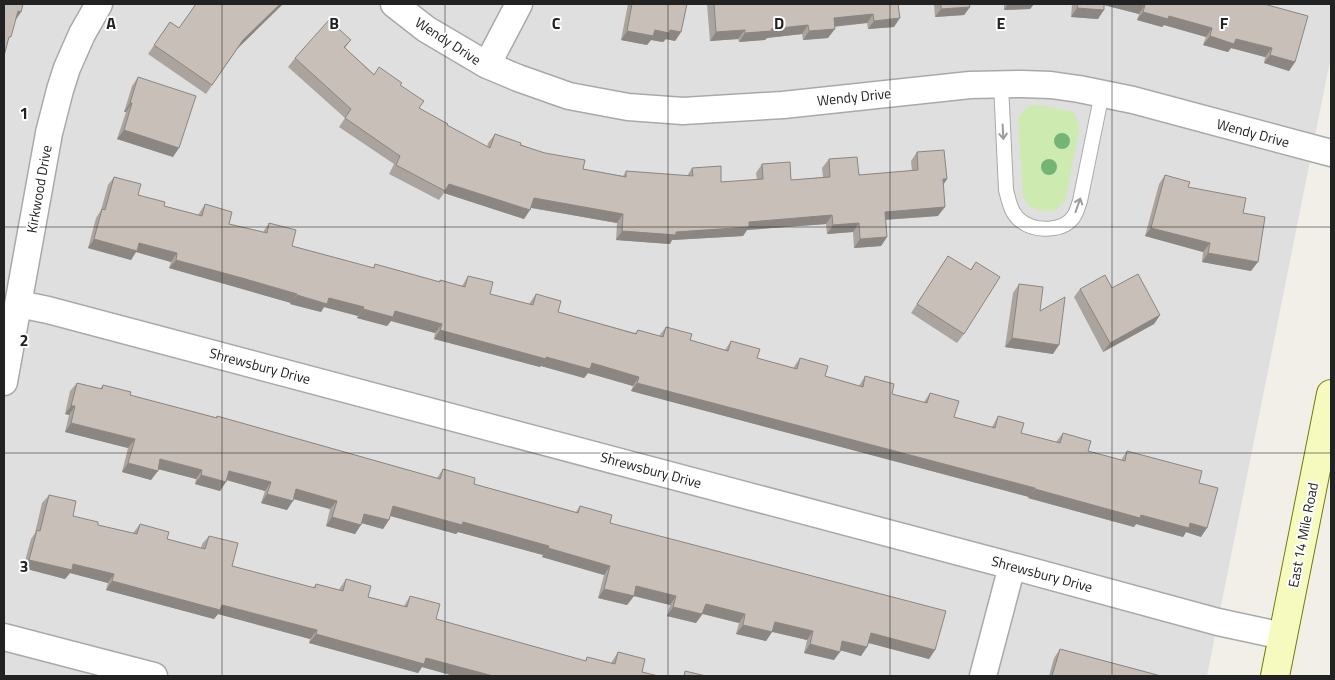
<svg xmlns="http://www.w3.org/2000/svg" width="1335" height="680" font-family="'Titillium Web',sans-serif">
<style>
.residential{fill:#e0dfdf}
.grass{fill:#cdebb0}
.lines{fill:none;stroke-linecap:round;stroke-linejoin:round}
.service-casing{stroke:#a9a9a9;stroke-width:16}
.minor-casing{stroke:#a9a9a9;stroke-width:29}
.secondary-casing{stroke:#707d05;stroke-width:30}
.service{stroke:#fff;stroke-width:14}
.minor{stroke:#fff;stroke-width:26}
.secondary{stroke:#f7fabf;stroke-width:28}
.tree{fill:#74b475}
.wall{fill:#aba49e}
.shaded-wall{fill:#8b8681}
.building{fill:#c7bfb8;stroke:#8b8681}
.oneway{stroke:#9c9c9c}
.grid{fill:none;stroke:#222;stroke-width:1;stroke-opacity:0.55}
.labels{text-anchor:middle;stroke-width:4;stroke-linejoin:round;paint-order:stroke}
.street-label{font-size:14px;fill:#222;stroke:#fff}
.grid-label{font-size:16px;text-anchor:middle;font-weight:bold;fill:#222;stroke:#fff;stroke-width:4;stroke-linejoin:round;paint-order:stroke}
</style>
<rect width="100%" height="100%" fill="#f2efe9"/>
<!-- residential -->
<path class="residential" d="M4 4H1331V56L1207 676H4Z"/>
<!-- grass -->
<path class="grass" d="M1031 105H1041L1074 112 1079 126V131L1065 201 1056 210 1041 211 1030 207 1023 196 1018 120C1020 113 1024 109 1031 105Z"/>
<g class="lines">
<defs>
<path id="service" d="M1001 84 1006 190C1009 201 1011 214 1021 221 1035 232 1064 232 1074 216 1077 212 1078 206 1080 201L1102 93"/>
<path id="minor" d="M394 4 426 29 487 65 518 78 569 96 628 107 683 111 783 105 970 85 1022 84 1051 85 1079 89 1133 100 1331 153
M487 65 519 4
M19 304 48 310 1012 566 1218 622 1283 636
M4 382 49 133 60 90 67 68 82 34 99 4
M4 637 154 676
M983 676 1012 566"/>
<path id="secondary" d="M1275 676 1331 394"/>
</defs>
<!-- service casing -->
<use href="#service" class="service-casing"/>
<!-- minor casing -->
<use href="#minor" class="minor-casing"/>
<!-- secondary casing -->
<use href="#secondary" class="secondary-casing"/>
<!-- service -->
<use href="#service" class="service"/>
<!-- minor -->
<use href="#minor" class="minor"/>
<!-- secondary -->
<use href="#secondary" class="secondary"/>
</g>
<!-- trees -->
<g class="tree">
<circle cx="1062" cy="141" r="8"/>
<circle cx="1049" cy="167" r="8"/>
</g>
<!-- wall -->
<path class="wall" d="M283 4 238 48 206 94 148 54 170 22 179 28Z
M628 4H687L681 32 675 41 666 39 663 42 651 40 647 45 621 40Z
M707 4H898L894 27 868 29 867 23 834 27 828 38 803 40 802 34 767 38 765 40 739 42 738 39 710 41Z
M934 4H1002L970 5V7L964 15 935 17Z
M1004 4H1034L1030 9 1004 10Z
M1072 4H1264L1295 62 1289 71 1264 63 1265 57 1231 48 1228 52 1203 45 1206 37 1164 25 1162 27 1137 20 1139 14 1104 5 1098 19 1071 17Z
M351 40 345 48 374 74 400 85 419 108 447 125 487 147 488 143 495 134 583 169 623 176 626 171 687 176 692 168 721 182 757 180 756 173 762 164 791 180 823 177 822 168 829 159 859 175 912 171 911 161 917 152 947 179 943 185 938 216 886 220 887 237 881 246 854 248 853 232 827 234 826 224 747 230 743 236 672 240 670 244 616 240 617 223 531 208 524 219 444 193 439 200 389 174 394 164 339 127 345 118 288 67 295 58Z
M138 77 173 157 117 139 126 112H124L132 86Z
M1165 175 1188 187 1243 213 1251 271 1202 262 1203 252 1145 236 1159 184Z
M114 177 138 195 164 206 198 215 205 204 229 224 263 232 269 223 292 246 373 268 375 264 439 282 440 280 462 286 468 276 490 294 529 304 536 294 558 312 635 333 638 330 659 336 666 327 690 340 725 350 731 341 757 358 793 368 800 358 825 376 859 386 865 376 892 394 924 402 930 393 954 417 992 427 998 416 1021 433 1056 442 1063 433 1088 451 1121 460 1127 451 1199 483 1201 537 1186 532 1183 537 1136 524 1134 527 1028 498 1029 497 631 391 633 386 588 373 584 378 541 366 540 367 434 339 435 333 391 321 387 326 357 318 358 316 324 307 321 312 290 304 291 303 236 287 169 268 171 262 136 252 131 260 88 248 96 218 101 210 108 185Z
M948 256 970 270 976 262 964 334 957 343 911 313Z
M1019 284 1040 311 1053 354 1005 347 1013 293Z
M1112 288 1160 315 1154 324 1103 352 1074 297 1080 289Z
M77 383 100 389 103 385 130 395 216 418 217 416 437 478 443 469 474 484 576 512 580 506 610 523 935 650 929 659 869 643 861 656 840 650 834 660 804 653 807 640 772 632 766 641 736 634 739 623 703 614 696 623 667 616 670 605 634 596 627 605 598 598 604 575 542 557 543 555 458 532 456 534 390 516 389 520 383 529 361 523 355 534 326 526 330 509 293 499 287 510 261 503 265 491 227 480 220 491 195 484 196 479 158 469 151 480 122 472 128 448 65 432 69 415 65 414 70 391Z
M49 495 73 516 98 525 133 533 140 524 167 539 201 548 202 544 209 536 232 566 313 588 316 584 339 590 340 588 346 579 368 597 404 606 410 596 436 619 585 661 587 657 611 663 618 652 642 672 658 676H454L422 667 418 673 309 643 310 639 218 614 214 619 106 590 108 583 70 573 65 579 23 568 31 539 35 533 42 503Z
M1060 649 1161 676H1049L1054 658Z"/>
<!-- shaded-wall -->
<path class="shaded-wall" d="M280 4H283L237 49 243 40Z
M964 4H1002L963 5Z
M1008 4H1034L1030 9 1004 10Z
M1100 4H1139L1145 5 1139 14Z
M970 7 964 15 935 17 941 9Z
M1077 8 1104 10 1098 19 1071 17Z
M18 11 21 12 15 21Z
M1143 12 1169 16 1212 28 1206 37 1164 25 1162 27 1137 20Z
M873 14 867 23 827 27 834 18Z
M900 18 894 27 868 29 874 21Z
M808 25 802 34 767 38 765 40 739 42 745 33 771 29Z
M835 29 828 38 803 40 809 31Z
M670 30 681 32 675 41 666 39 663 42 651 40 647 45 621 40 627 31Z
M745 30 738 39 710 41 716 32Z
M1210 36 1236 39 1272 48 1265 57 1231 48 1228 52 1203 45Z
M1270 55 1295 62 1289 71 1264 63Z
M130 103H132L126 112H124Z
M124 130 179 148 173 157 117 139Z
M943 179H947L941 188Z
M449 184 530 210 524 219 444 193Z
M534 198 623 214 617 223 527 207Z
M945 207 938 216 879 220 885 212Z
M832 215 826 224 747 230 743 236 672 240 670 244 616 240 622 231 676 232 749 222Z
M859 223 853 232 827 234 833 225Z
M1151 228 1210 243 1203 252 1145 236Z
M887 237 881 246 854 248 860 239Z
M94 239 139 243 177 253 171 262 136 252 131 260 88 248Z
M1208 253 1258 262 1251 271 1202 262Z
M176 260 242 278 297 294 291 303 169 268Z
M297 295 329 298 364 307 358 316 324 307 321 312 290 304Z
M363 309 395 311 442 324 435 333 391 321 387 326 357 318Z
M1160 315 1154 324 1103 352 1110 343Z
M440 330 546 357 592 363 639 377 633 386 588 373 584 378 541 366 540 367 434 339Z
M1012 338 1059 345 1053 354 1005 347Z
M637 383 1035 488 1029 497 631 391Z
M71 406H75L69 415 65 414Z
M71 423 135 439 128 448 65 432Z
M160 459 202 470 196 479 154 468Z
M128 463 158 471 151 480 122 472Z
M229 471 271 482 265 491 223 479Z
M201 475 226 482 220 491 195 484Z
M296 489 337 501 330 509 290 498Z
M1035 489 1141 515 1190 523 1207 528 1201 537 1186 532 1183 537 1136 524 1134 527 1028 498Z
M267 494 293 501 287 510 261 503Z
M393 506 463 522 549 546 543 555 458 532 456 534 387 515Z
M364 514 389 520 383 529 358 522Z
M332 517 361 525 355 534 326 526Z
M548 548 610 566 604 575 542 557Z
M29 560 73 564 114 574 108 583 70 573 65 579 23 568Z
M112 581 222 605 317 630 310 639 218 614 214 619 106 590Z
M636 586 676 596 670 605 630 595Z
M604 589 634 596 627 605 598 598Z
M706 604 745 614 739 623 699 613Z
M673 607 702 614 696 623 667 616Z
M775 622 813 631 807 640 769 631Z
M743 625 772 632 766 641 736 634Z
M871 633 935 650 929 659 865 642Z
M316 634 426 658 493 676H454L422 667 418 673 309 643Z
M842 641 867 647 861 656 836 649Z
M810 644 840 652 834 660 804 653Z"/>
<!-- building -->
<path class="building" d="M4 4H23L21 12 18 11 11 37H9L4 56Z
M196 4H280L243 40 212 85 154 45 170 22 179 28Z
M632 4H687L681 32 670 30 669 33 655 30 653 36 627 31Z
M714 4H898L900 18 874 21 873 14 834 18 835 29 809 31 808 25 771 29 772 31 745 33V30L716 32Z
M941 4H969L970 7 941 9Z
M1078 4H1104V10L1077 8Z
M1139 4H1264L1308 16 1295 62 1270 55 1272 48 1236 39 1234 44 1210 36 1212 28 1169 16 1168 19 1143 12 1145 5Z
M329 20 351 40 344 47 374 75 379 67 402 83 400 85 424 101 419 108 448 124 447 125 490 148 495 134 521 143 520 145 545 153 585 160 583 169 626 177V171L693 176 692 168 721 166V182L763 179 762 164 790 162 791 180 830 177 829 159 857 157 859 175 918 170 917 152 944 150 947 179H943L945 207 885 212 887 237 860 239 859 223 833 225 832 215 749 222V227L676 232V235L622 231 623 214 534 198 530 210 449 184 445 191 396 165 400 156 345 118 351 109 295 58Z
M138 77 196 96 179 148 124 130 132 103H130Z
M1165 175 1190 182 1188 187 1246 198 1243 213 1265 217 1258 262 1208 253 1210 243 1151 228Z
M114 177 141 184 138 195 165 202 164 206 202 216 205 204 232 212 229 224 267 233 269 223 296 230 292 246 374 268 375 264 440 282V280L465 287 468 276 493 282 490 294 533 305 536 294 561 301 558 312 636 334 638 330 663 337 666 327 692 334 690 340 728 351 731 341 760 349 757 358 797 369 800 358 828 366 825 376 863 387 865 376 894 384 892 394 927 403 930 393 959 401 954 417 995 428 998 416 1024 423 1021 433 1060 443 1063 433 1091 441 1088 451 1125 461 1127 451 1202 471 1199 483 1218 488 1207 528 1190 523 1189 528 1141 515 1140 518 1035 489V488L637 383 639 377 592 363 590 369 546 357V359L440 330 442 324 395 311 393 317 363 309 364 307 329 298 327 304 297 295V294L242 278 176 260 177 253 139 243 137 251 94 239 102 209 105 210Z
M948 256 971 270 976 262 1000 277 964 334 917 304Z
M1138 274 1160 315 1110 343 1080 289 1105 275 1112 288Z
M1019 284 1043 287 1040 311 1065 297 1059 345 1012 338Z
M77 383 102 389 103 385 131 392 130 395 217 418V416L440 479 443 469 475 478 474 484 578 513 580 506 612 515 610 523 946 611 935 650 871 633 867 647 842 641 840 652 810 644 813 631 775 622 772 632 743 625 745 614 706 604 702 614 673 607 676 596 636 586 634 596 604 589 610 566 548 548 549 546 463 522 462 525 393 506 389 520 364 514 361 525 332 517 337 501 296 489 293 501 267 494 271 482 229 471 226 482 201 475 202 470 160 459 158 471 128 463 135 439 71 423 75 406H71Z
M49 495 76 501 73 516 98 522V525L137 534 140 524 169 532 167 539 205 549 209 536 238 543 232 566 315 588 316 584 343 591 346 579 371 586 368 597 407 607 410 596 440 604 436 619 586 661 587 657 615 664 618 652 645 659 642 672 658 676H493L426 658 424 664 316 634 317 630 222 605 220 610 112 581 114 574 73 564 72 570 29 560 37 530 40 531Z
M1060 649 1161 676H1052Z
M685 671 706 676H684Z"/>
<!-- one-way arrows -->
<defs><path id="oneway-shaft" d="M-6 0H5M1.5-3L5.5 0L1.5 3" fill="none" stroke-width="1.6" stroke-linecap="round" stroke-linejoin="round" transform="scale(1.25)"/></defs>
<g class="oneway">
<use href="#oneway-shaft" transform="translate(1003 132) rotate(87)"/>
<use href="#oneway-shaft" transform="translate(1078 205) rotate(-70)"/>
</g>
<!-- grid -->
<path class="grid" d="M222 4V676M445 4V676M668 4V676M890 4V676M1112 4V676M4 227H1331M4 453H1331"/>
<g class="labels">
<!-- street labels -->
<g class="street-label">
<text transform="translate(448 41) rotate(33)" y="5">Wendy Drive</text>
<text transform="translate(854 97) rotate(-6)" y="5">Wendy Drive</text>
<text transform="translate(1253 133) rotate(15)" y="5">Wendy Drive</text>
<text transform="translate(39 189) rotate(-80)" y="5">Kirkwood Drive</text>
<text transform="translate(260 366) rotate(15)" y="5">Shrewsbury Drive</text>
<text transform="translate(651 470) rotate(15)" y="5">Shrewsbury Drive</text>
<text transform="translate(1303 535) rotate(-79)" y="5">East 14 Mile Road</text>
<text transform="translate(1042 574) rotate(15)" y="5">Shrewsbury Drive</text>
</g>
</g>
<g class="grid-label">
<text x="111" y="29">A</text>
<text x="334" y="29">B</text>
<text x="556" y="29">C</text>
<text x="779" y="29">D</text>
<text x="1001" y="29">E</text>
<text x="1224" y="29">F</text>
<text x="24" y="119">1</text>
<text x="24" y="346">2</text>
<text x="24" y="572">3</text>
</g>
<!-- border -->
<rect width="1335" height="680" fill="none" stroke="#222222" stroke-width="10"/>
</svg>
